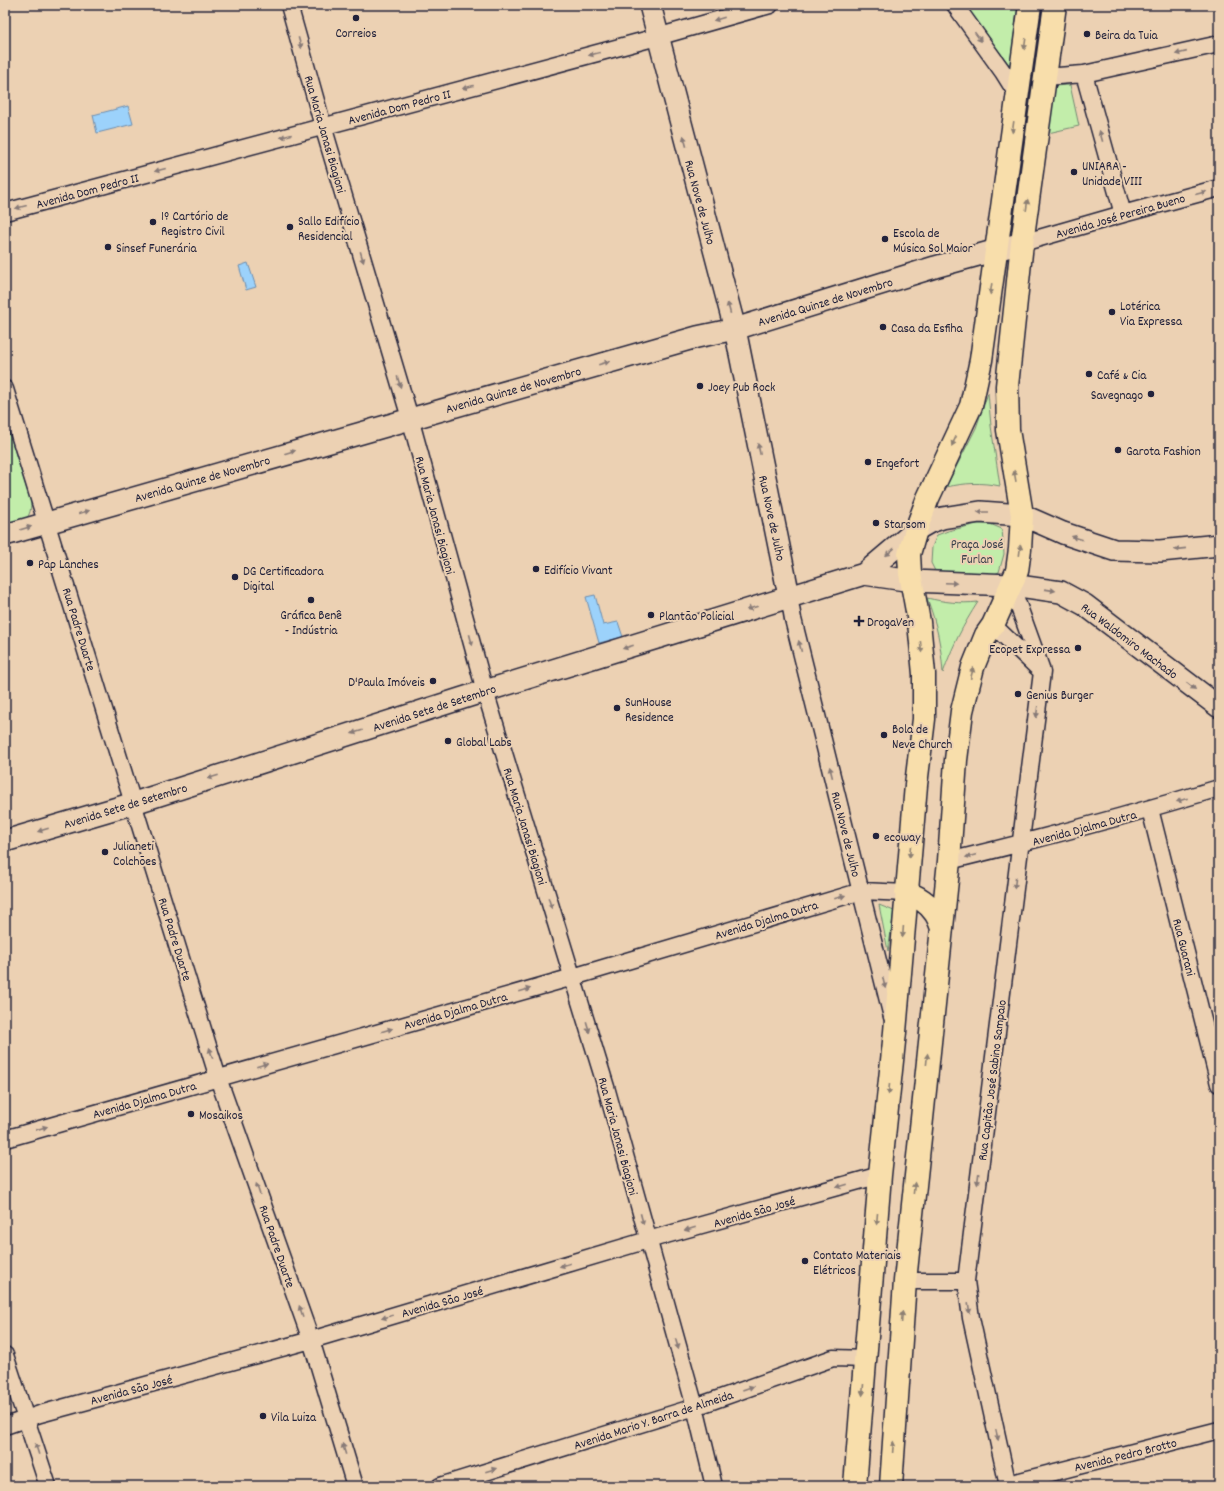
<svg xmlns="http://www.w3.org/2000/svg" width="1224" height="1491" font-family="Dekko,sans-serif">
<style>
.green{fill:#c2edaa;stroke:#728872}
.water{fill:#9cd2fb;stroke:#6b8cae}
.lines{fill:none;stroke-linecap:round;stroke-linejoin:round}
.minor-casing{stroke:#22223b;stroke-width:19}
.tertiary-casing{stroke:#22223b;stroke-width:24}
.primary-casing{stroke:#22223b;stroke-width:25}
.minor{stroke:#ecd1b3;stroke-width:16}
.tertiary{stroke:#ecd1b3;stroke-width:21}
.primary{stroke:#f8deab;stroke-width:22}
.oneway{fill:#877a77}
.oneway2{fill:#8d8073}
.poi-dot{fill:#22223b;stroke:#ecd1b3;stroke-width:1.5}
.labels{text-anchor:middle;stroke-width:4;stroke-linejoin:round;paint-order:stroke}
.poi-label{font-size:13px;fill:#22223b;stroke:#ecd1b3;text-anchor:start}
.street-label{font-size:13px;fill:#22223b;stroke:#ecd1b3}
.park-label{font-size:13px;fill:#3a404c;stroke:#ecd1b3}
</style>
<rect width="100%" height="100%" fill="#ecd1b3"/>
<filter id="ink" filterUnits="userSpaceOnUse"><feTurbulence type="fractalNoise" baseFrequency=".025" numOctaves="2"/><feDisplacementMap in="SourceGraphic" scale="8" xChannelSelector="R" yChannelSelector="G"/><feConvolveMatrix kernelMatrix="1 2 1 2 8 2 1 2 1" color-interpolation-filters="sRGB"/></filter>
<g filter="url(#ink)">
<!-- green -->
<path class="green" d="M965 5H1018L1010 66Z
M1070 85 1079 126 1048 133 1053 86Z
M988 393 991 426 1000 486C980 482 966 483 946 487L976 428Z
M5 420 31 502C31 523 21 521 5 527Z
M977 524H990L1002 529 1004 554 999 572 990 576 935 571 931 563 932 547 937 535 948 531Z
M927 598C944 602 960 604 978 602 963 625 952 647 943 673 941 645 937 625 927 598Z
M879 905 894 911 888 951Z"/>
<!-- water -->
<path class="water" d="M128 106 133 124 97 133 93 115Z
M248 263 256 287 246 290 239 266Z
M595 595 603 625 618 622 623 637 599 643 586 597Z"/>
<g class="lines">
<defs>
<path id="minor" d="M289 5 323 126 410 418 485 691 606 1087 695 1407 714 1486
M955 5 1003 72 1018 96
M1084 74 1123 214
M1045 77 1084 74 1219 44
M5 212 657 37 770 5
M1022 243 1123 214 1219 188
M5 389 218 1078 311 1340 355 1486
M1011 585 1041 668
M789 596 793 619 892 1017
M993 625 1042 672 966 1281 971 1318 1008 1486
M1150 809 1219 1084
M949 861C1040 839 1130 815 1219 788
M5 1139 573 977 862 891 906 893
M905 1281H966
M5 1355 48 1486
M5 1426 40 1414 311 1340 648 1240 880 1175
M1008 1484 1219 1430
M440 1486 695 1407 833 1358 866 1359"/>
<path id="tertiary" d="M650 5 735 329 789 596
M5 535 697 337 735 329 935 267 1022 243
M864 574 912 581 1011 585 1061 592 1085 605 1219 707
M5 841 134 803 485 691 864 574 916 530 930 522 942 518 980 512 1022 515 1063 533 1114 550 1160 551 1219 545"/>
<path id="primary" d="M906 893C917 895 929 904 935 913 938 917 940 923 942 928
M855 1486 880 1175 895 1032 916 785 924 719V674L919 622 910 573 909 554 916 530 928 498 971 406 981 360 1030 5
M891 1486 905 1281 949 861 956 760 962 711 973 667 986 635 993 625 1011 585 1017 571 1020 549 1022 515 1008 430 1007 386 1022 243 1055 5"/>
</defs>
<!-- minor casing -->
<use href="#minor" class="minor-casing"/>
<!-- tertiary casing -->
<use href="#tertiary" class="tertiary-casing"/>
<!-- primary casing -->
<use href="#primary" class="primary-casing"/>
<!-- minor -->
<use href="#minor" class="minor"/>
<!-- tertiary -->
<use href="#tertiary" class="tertiary"/>
<!-- primary -->
<use href="#primary" class="primary"/>
</g>
<!-- one-way arrows -->
<defs><path id="oneway-solid" d="M-6-.8H1V-3.2L6.5 0L1 3.2V.8H-6Z"/></defs>
<g class="oneway">
<use href="#oneway-solid" transform="translate(719 19) rotate(164)"/>
<use href="#oneway-solid" transform="translate(978 37) rotate(54)"/>
<use href="#oneway-solid" transform="translate(300 43) rotate(74)"/>
<use href="#oneway-solid" transform="translate(1181 53) rotate(167)"/>
<use href="#oneway-solid" transform="translate(594 54) rotate(165)"/>
<use href="#oneway-solid" transform="translate(468 87) rotate(165)"/>
<use href="#oneway-solid" transform="translate(286 136) rotate(165)"/>
<use href="#oneway-solid" transform="translate(1101 136) rotate(-106)"/>
<use href="#oneway-solid" transform="translate(685 141) rotate(-105)"/>
<use href="#oneway-solid" transform="translate(160 170) rotate(165)"/>
<use href="#oneway-solid" transform="translate(1201 193) rotate(-15)"/>
<use href="#oneway-solid" transform="translate(21 207) rotate(165)"/>
<use href="#oneway-solid" transform="translate(362 257) rotate(73)"/>
<use href="#oneway-solid" transform="translate(729 308) rotate(-105)"/>
<use href="#oneway-solid" transform="translate(604 363) rotate(-16)"/>
<use href="#oneway-solid" transform="translate(399 382) rotate(73)"/>
<use href="#oneway-solid" transform="translate(759 449) rotate(-102)"/>
<use href="#oneway-solid" transform="translate(290 452) rotate(-16)"/>
<use href="#oneway-solid" transform="translate(84 512) rotate(-16)"/>
<use href="#oneway-solid" transform="translate(983 512) rotate(-180)"/>
<use href="#oneway-solid" transform="translate(26 528) rotate(-16)"/>
<use href="#oneway-solid" transform="translate(1077 538) rotate(-162)"/>
<use href="#oneway-solid" transform="translate(1180 549) rotate(174)"/>
<use href="#oneway-solid" transform="translate(890 552) rotate(140)"/>
<use href="#oneway-solid" transform="translate(951 583) rotate(2)"/>
<use href="#oneway-solid" transform="translate(1050 590) rotate(8)"/>
<use href="#oneway-solid" transform="translate(752 608) rotate(163)"/>
<use href="#oneway-solid" transform="translate(471 640) rotate(75)"/>
<use href="#oneway-solid" transform="translate(800 646) rotate(-104)"/>
<use href="#oneway-solid" transform="translate(628 647) rotate(163)"/>
<use href="#oneway-solid" transform="translate(1191 686) rotate(37)"/>
<use href="#oneway-solid" transform="translate(1037 712) rotate(97)"/>
<use href="#oneway-solid" transform="translate(357 732) rotate(162)"/>
<use href="#oneway-solid" transform="translate(831 772) rotate(-104)"/>
<use href="#oneway-solid" transform="translate(213 777) rotate(162)"/>
<use href="#oneway-solid" transform="translate(1182 800) rotate(163)"/>
<use href="#oneway-solid" transform="translate(43 830) rotate(163)"/>
<use href="#oneway-solid" transform="translate(971 856) rotate(166)"/>
<use href="#oneway-solid" transform="translate(1015 883) rotate(97)"/>
<use href="#oneway-solid" transform="translate(840 897) rotate(-17)"/>
<use href="#oneway-solid" transform="translate(550 903) rotate(73)"/>
<use href="#oneway-solid" transform="translate(884 983) rotate(77)"/>
<use href="#oneway-solid" transform="translate(525 990) rotate(-16)"/>
<use href="#oneway-solid" transform="translate(588 1027) rotate(73)"/>
<use href="#oneway-solid" transform="translate(387 1030) rotate(-16)"/>
<use href="#oneway-solid" transform="translate(211 1053) rotate(-107)"/>
<use href="#oneway-solid" transform="translate(262 1065) rotate(-16)"/>
<use href="#oneway-solid" transform="translate(42 1128) rotate(-16)"/>
<use href="#oneway-solid" transform="translate(978 1179) rotate(97)"/>
<use href="#oneway-solid" transform="translate(842 1186) rotate(164)"/>
<use href="#oneway-solid" transform="translate(258 1189) rotate(-109)"/>
<use href="#oneway-solid" transform="translate(642 1219) rotate(75)"/>
<use href="#oneway-solid" transform="translate(690 1229) rotate(164)"/>
<use href="#oneway-solid" transform="translate(565 1265) rotate(164)"/>
<use href="#oneway-solid" transform="translate(969 1308) rotate(82)"/>
<use href="#oneway-solid" transform="translate(301 1311) rotate(-109)"/>
<use href="#oneway-solid" transform="translate(387 1317) rotate(164)"/>
<use href="#oneway-solid" transform="translate(677 1344) rotate(74)"/>
<use href="#oneway-solid" transform="translate(748 1388) rotate(-19)"/>
<use href="#oneway-solid" transform="translate(997 1435) rotate(77)"/>
<use href="#oneway-solid" transform="translate(37 1449) rotate(-108)"/>
<use href="#oneway-solid" transform="translate(344 1449) rotate(-107)"/>
<use href="#oneway-solid" transform="translate(491 1470) rotate(-17)"/>
</g>
<g class="oneway2">
<use href="#oneway-solid" transform="translate(1025 44) rotate(98)"/>
<use href="#oneway-solid" transform="translate(1013 127) rotate(98)"/>
<use href="#oneway-solid" transform="translate(1027 205) rotate(-82)"/>
<use href="#oneway-solid" transform="translate(991 289) rotate(98)"/>
<use href="#oneway-solid" transform="translate(954 441) rotate(115)"/>
<use href="#oneway-solid" transform="translate(1015 476) rotate(-99)"/>
<use href="#oneway-solid" transform="translate(1020 550) rotate(-83)"/>
<use href="#oneway-solid" transform="translate(921 647) rotate(84)"/>
<use href="#oneway-solid" transform="translate(972 673) rotate(-76)"/>
<use href="#oneway-solid" transform="translate(910 852) rotate(95)"/>
<use href="#oneway-solid" transform="translate(903 932) rotate(94)"/>
<use href="#oneway-solid" transform="translate(927 1059) rotate(-84)"/>
<use href="#oneway-solid" transform="translate(889 1089) rotate(96)"/>
<use href="#oneway-solid" transform="translate(914 1188) rotate(-84)"/>
<use href="#oneway-solid" transform="translate(877 1219) rotate(95)"/>
<use href="#oneway-solid" transform="translate(902 1317) rotate(-86)"/>
<use href="#oneway-solid" transform="translate(863 1390) rotate(95)"/>
<use href="#oneway-solid" transform="translate(893 1447) rotate(-86)"/>
</g>
</g>
<!-- markers -->
<g class="poi-dot">
<circle cx="356" cy="18" r="4"/>
<circle cx="1087" cy="34" r="4"/>
<circle cx="1074" cy="172" r="4"/>
<circle cx="153" cy="222" r="4"/>
<circle cx="290" cy="227" r="4"/>
<circle cx="885" cy="239" r="4"/>
<circle cx="108" cy="247" r="4"/>
<circle cx="1112" cy="312" r="4"/>
<circle cx="883" cy="327" r="4"/>
<circle cx="1089" cy="374" r="4"/>
<circle cx="700" cy="386" r="4"/>
<circle cx="1151" cy="394" r="4"/>
<circle cx="1118" cy="450" r="4"/>
<circle cx="868" cy="462" r="4"/>
<circle cx="876" cy="523" r="4"/>
<circle cx="30" cy="563" r="4"/>
<circle cx="536" cy="569" r="4"/>
<circle cx="235" cy="577" r="4"/>
<circle cx="311" cy="600" r="4"/>
<circle cx="651" cy="615" r="4"/>
<path d="M857 615h4v4h4v4h-4v4h-4v-4h-4v-4h4z"/>
<circle cx="1078" cy="648" r="4"/>
<circle cx="433" cy="681" r="4"/>
<circle cx="1018" cy="694" r="4"/>
<circle cx="617" cy="708" r="4"/>
<circle cx="884" cy="735" r="4"/>
<circle cx="448" cy="741" r="4"/>
<circle cx="876" cy="836" r="4"/>
<circle cx="105" cy="852" r="4"/>
<circle cx="191" cy="1114" r="4"/>
<circle cx="805" cy="1261" r="4"/>
<circle cx="263" cy="1416" r="4"/>
</g>
<g class="labels">
<!-- poi labels -->
<g class="poi-label">
<text x="356" y="37" text-anchor="middle">Correios</text>
<text x="1095" y="39">Beira da Tuia</text>
<text x="1082" y="170">UNIARA -<tspan x="1082" dy="15">Unidade VIII</tspan></text>
<text x="161" y="220">1º Cartório de<tspan x="161" dy="15">Registro Civil</tspan></text>
<text x="298" y="225">Sallo Edifício<tspan x="298" dy="15">Residencial</tspan></text>
<text x="893" y="237">Escola de<tspan x="893" dy="15">Música Sol Maior</tspan></text>
<text x="116" y="252">Sinsef Funerária</text>
<text x="1120" y="310">Lotérica<tspan x="1120" dy="15">Via Expressa</tspan></text>
<text x="891" y="332">Casa da Esfiha</text>
<text x="1097" y="379">Café &amp; Cia</text>
<text x="708" y="391">Joey Pub Rock</text>
<text x="1143" y="399" text-anchor="end">Savegnago</text>
<text x="1126" y="455">Garota Fashion</text>
<text x="876" y="467">Engefort</text>
<text x="884" y="528">Starsom</text>
<text x="38" y="568">Pap Lanches</text>
<text x="544" y="574">Edifício Vivant</text>
<text x="243" y="575">DG Certificadora<tspan x="243" dy="15">Digital</tspan></text>
<text x="311" y="619" text-anchor="middle">Gráfica Benê<tspan x="311" dy="15">- Indústria</tspan></text>
<text x="659" y="620">Plantão Policial</text>
<text x="867" y="626">DrogaVen</text>
<text x="1070" y="653" text-anchor="end">Ecopet Expressa</text>
<text x="425" y="686" text-anchor="end">D'Paula Imóveis</text>
<text x="1026" y="699">Genius Burger</text>
<text x="625" y="706">SunHouse<tspan x="625" dy="15">Residence</tspan></text>
<text x="892" y="733">Bola de<tspan x="892" dy="15">Neve Church</tspan></text>
<text x="456" y="746">Global Labs</text>
<text x="884" y="841">ecoway</text>
<text x="113" y="850">Julianeti<tspan x="113" dy="15">Colchões</tspan></text>
<text x="199" y="1119">Mosaikos</text>
<text x="813" y="1259">Contato Materiais<tspan x="813" dy="15">Elétricos</tspan></text>
<text x="271" y="1421">Vila Luiza</text>
</g>
<!-- street labels -->
<g class="street-label">
<text transform="translate(399 106) rotate(-15)" y="5">Avenida Dom Pedro II</text>
<text transform="translate(326 134) rotate(74)" y="5">Rua Maria Janasi Biagioni</text>
<text transform="translate(87 190) rotate(-15)" y="5">Avenida Dom Pedro II</text>
<text transform="translate(701 202) rotate(75)" y="5">Rua Nove de Julho</text>
<text transform="translate(1120 215) rotate(-16)" y="5">Avenida José Pereira Bueno</text>
<text transform="translate(825 301) rotate(-17)" y="5">Avenida Quinze de Novembro</text>
<text transform="translate(513 389) rotate(-16)" y="5">Avenida Quinze de Novembro</text>
<text transform="translate(202 478) rotate(-16)" y="5">Avenida Quinze de Novembro</text>
<text transform="translate(436 515) rotate(75)" y="5">Rua Maria Janasi Biagioni</text>
<text transform="translate(773 518) rotate(78)" y="5">Rua Nove de Julho</text>
<text transform="translate(80 629) rotate(73)" y="5">Rua Padre Duarte</text>
<text transform="translate(1130 640) rotate(37)" y="5">Rua Waldomiro Machado</text>
<text transform="translate(434 707) rotate(-18)" y="5">Avenida Sete de Setembro</text>
<text transform="translate(125 805) rotate(-17)" y="5">Avenida Sete de Setembro</text>
<text transform="translate(526 826) rotate(73)" y="5">Rua Maria Janasi Biagioni</text>
<text transform="translate(1084 827) rotate(-15)" y="5">Avenida Djalma Dutra</text>
<text transform="translate(847 834) rotate(76)" y="5">Rua Nove de Julho</text>
<text transform="translate(766 919) rotate(-17)" y="5">Avenida Djalma Dutra</text>
<text transform="translate(176 939) rotate(73)" y="5">Rua Padre Duarte</text>
<text transform="translate(1185 947) rotate(76)" y="5">Rua Guarani</text>
<text transform="translate(455 1010) rotate(-16)" y="5">Avenida Djalma Dutra</text>
<text transform="translate(991 1080) rotate(-83)" y="5">Rua Capitão José Sabino Sampaio</text>
<text transform="translate(144 1099) rotate(-16)" y="5">Avenida Djalma Dutra</text>
<text transform="translate(619 1136) rotate(75)" y="5">Rua Maria Janasi Biagioni</text>
<text transform="translate(754 1211) rotate(-16)" y="5">Avenida São José</text>
<text transform="translate(278 1246) rotate(71)" y="5">Rua Padre Duarte</text>
<text transform="translate(442 1301) rotate(-16)" y="5">Avenida São José</text>
<text transform="translate(131 1389) rotate(-15)" y="5">Avenida São José</text>
<text transform="translate(653 1419) rotate(-18)" y="5">Avenida Mario Y. Barra de Almeida</text>
<text transform="translate(1125 1454) rotate(-14)" y="5">Avenida Pedro Brotto</text>
</g>
<!-- park labels -->
<g class="park-label">
<text x="977" y="548">Praça José<tspan x="977" dy="15">Furlan</tspan></text>
</g>
</g>
<!-- margin -->
<rect width="1224" height="1491" fill="none" stroke="#ecd1b3" stroke-width="20"/>
<rect x="10" y="10" width="1204" height="1471" fill="none" stroke="#22223b" stroke-width="1.5" filter="url(#ink)"/>
</svg>
